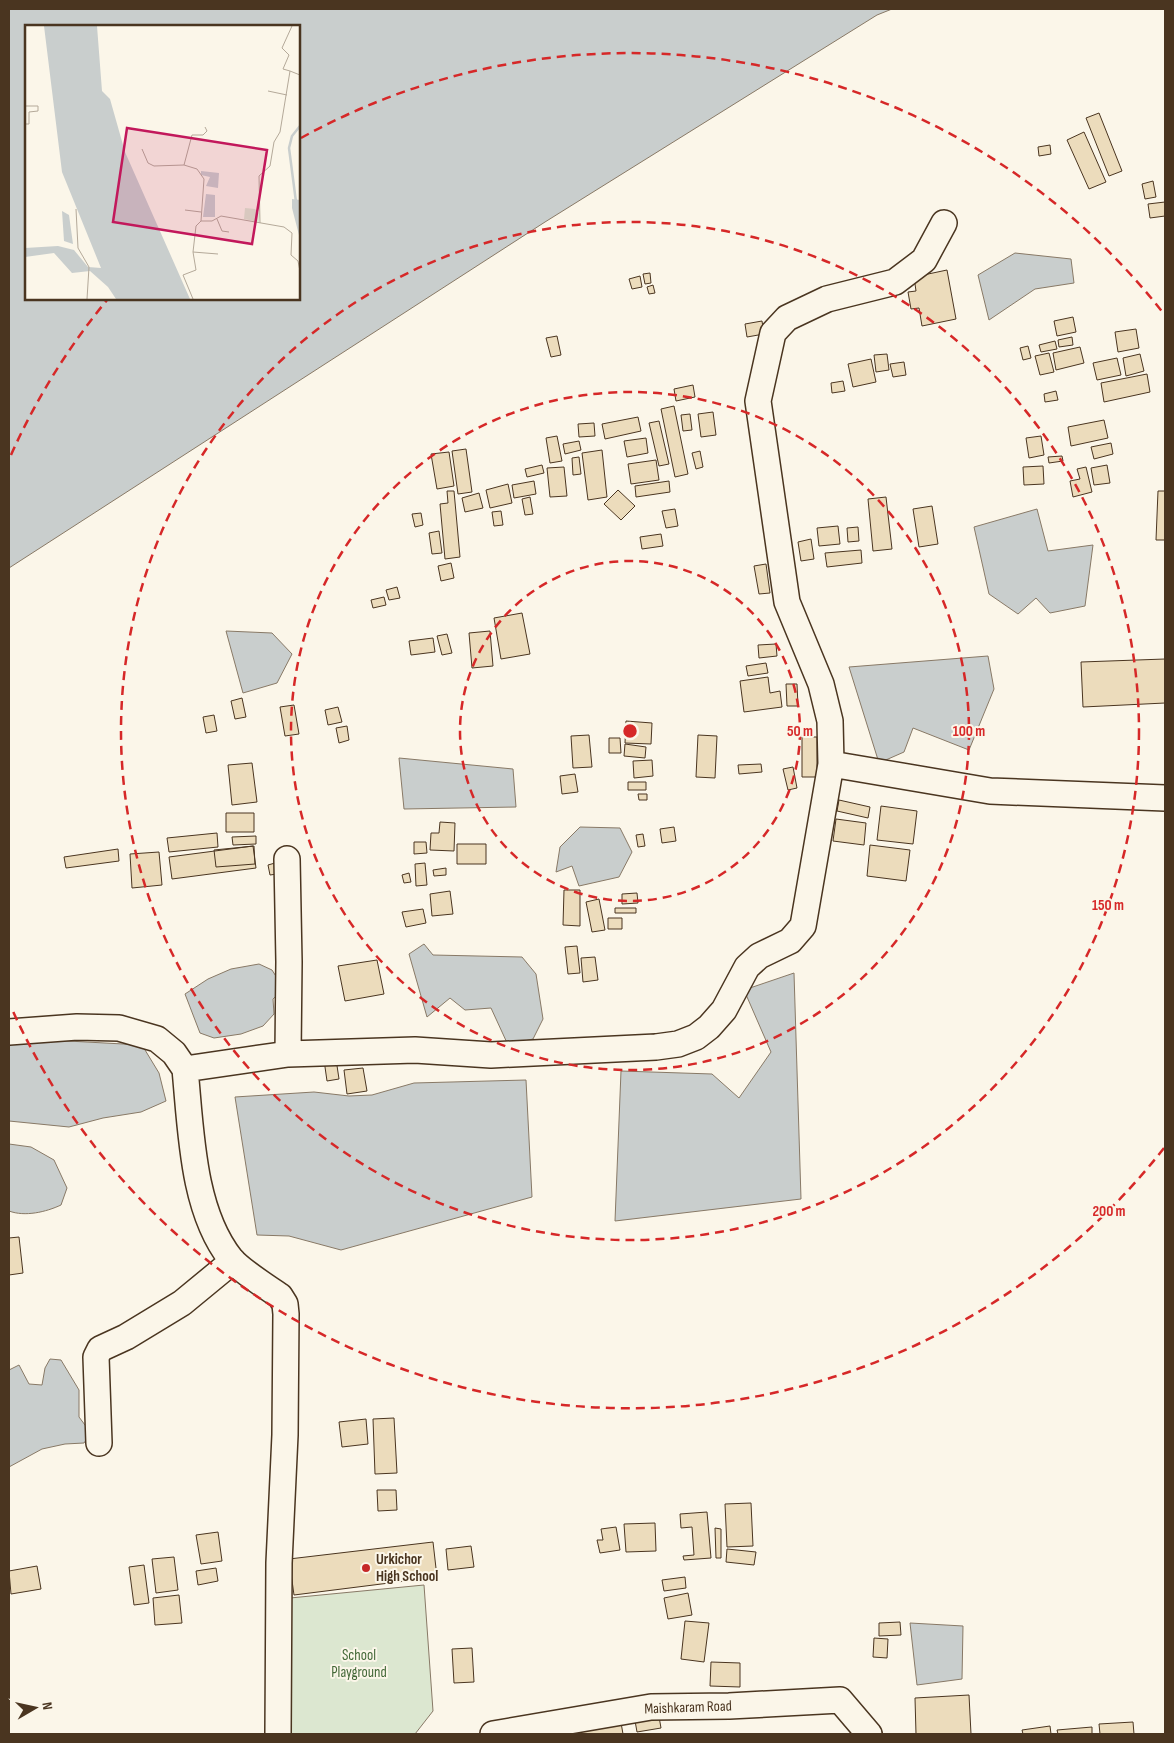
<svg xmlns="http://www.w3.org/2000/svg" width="1174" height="1743" font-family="'Sofia Sans Condensed',sans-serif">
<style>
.green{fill:#dce7d0;stroke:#887966}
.water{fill:#c9cecd;stroke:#887966;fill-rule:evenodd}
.building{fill:#ecdcbc;stroke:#4a3520}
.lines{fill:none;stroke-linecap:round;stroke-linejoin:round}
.minor-casing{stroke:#4a3520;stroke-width:28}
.minor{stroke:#fbf6e9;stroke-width:25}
.ring{fill:none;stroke:#d62828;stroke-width:2.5;stroke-dasharray:9 6}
.poi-dot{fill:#c62828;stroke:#fbf6e9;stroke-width:2}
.labels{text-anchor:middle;stroke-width:4;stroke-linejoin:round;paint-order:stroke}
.poi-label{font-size:15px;font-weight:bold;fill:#4a3520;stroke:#fbf6e9;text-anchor:start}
.park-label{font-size:15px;fill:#436837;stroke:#fbf6e9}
.street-label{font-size:15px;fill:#4a3520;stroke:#fbf6e9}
.inset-river{fill:none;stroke:#c9cecd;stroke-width:2.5}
.inset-road{fill:none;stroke:#b4a999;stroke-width:1}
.view{fill:#c2185b;fill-opacity:0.15;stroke:#c2185b;stroke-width:2.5}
.inset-edge{fill:none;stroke:#4a3520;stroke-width:2.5}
.centre{fill:#d62828;stroke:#fbf6e9;stroke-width:2.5}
.ring-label{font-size:15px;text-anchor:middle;font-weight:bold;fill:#d62828;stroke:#fbf6e9;stroke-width:4;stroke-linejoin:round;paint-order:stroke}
</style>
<rect width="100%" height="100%" fill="#fbf6e9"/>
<!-- green -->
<path class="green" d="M424 1585 433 1711 415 1734H287L290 1598Z"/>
<!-- water -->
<path class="water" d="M9 9H892L877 15 545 222 9 568ZM299 26V299H26V26Z
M1015 253 1071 259 1074 283 1035 289 989 320 978 275Z
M1037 509 1048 551 1093 545 1085 606 1050 613 1036 598 1018 614 989 594 974 527Z
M226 631 272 633 292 654 277 683 243 693Z
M988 656 994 689 969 750 913 728 904 752 879 763 849 667Z
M399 758 513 769 516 807 404 809Z
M580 827 620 828 632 852 619 877 579 886 572 866 556 872 560 847Z
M424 944 433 955 522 957 536 974 543 1019 533 1039 508 1045 491 1008 465 1010 450 998 427 1017 409 954Z
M259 964 272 970 284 989 273 999 274 1014 263 1026 241 1034 214 1038 200 1033 185 994 208 979 231 969Z
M794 973 801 1199 615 1221 621 1071 712 1074 739 1098 771 1052 744 990Z
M49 1040 142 1045 159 1073 166 1101 141 1112 103 1118 69 1127 9 1121V1042Z
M526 1080 532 1197 341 1250 289 1236 257 1235 235 1097 314 1092 349 1096 372 1095 414 1083Z
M9 1144 31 1147 54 1160 67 1188 61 1205C46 1212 25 1217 9 1211Z
M50 1359 61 1360 79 1390V1417L91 1433 84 1443 65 1444 42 1449 9 1467V1370L19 1365 29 1384 42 1385 45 1368Z
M910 1623 963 1626 962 1679 917 1685Z"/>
<!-- building -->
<path class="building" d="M1099 113 1122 171 1109 176 1086 118Z
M1084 132 1106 182 1089 189 1067 140Z
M1050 145 1051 154 1039 156 1038 147Z
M1153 181 1156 197 1145 199 1142 184Z
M1165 202V216L1150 218 1148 204Z
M947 270 956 319 922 326 919 308 911 309 908 292 916 291 914 277Z
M650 273 651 283 645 284 643 274Z
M640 276 642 287 632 289 629 279Z
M653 285 655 293 649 294 647 287Z
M1073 317 1076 332 1057 336 1054 321Z
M762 321 764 334 747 337 745 324Z
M1136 329 1139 348 1118 352 1115 332Z
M557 336 561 355 551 357 546 338Z
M1072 337 1073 345 1059 347 1058 340Z
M1055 341 1057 349 1041 352 1039 345Z
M1028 346 1031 358 1023 360 1020 348Z
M1080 347 1084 363 1056 370 1053 353Z
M1049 353 1054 372 1040 375 1035 356Z
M887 354 889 370 876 372 874 355Z
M1140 354 1144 371 1126 376 1123 358Z
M1117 358 1121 375 1097 380 1093 363Z
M871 359 876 382 853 387 848 364Z
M904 362 906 375 893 377 890 364Z
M1147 374 1150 392 1104 402 1101 383Z
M843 381 845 391 832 393 831 383Z
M693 385 695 397 676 401 674 389Z
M1056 391 1058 400 1045 402 1044 394Z
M674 406 688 474 675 477 661 409Z
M713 412 716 435 701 437 698 414Z
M690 414 692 430 683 431 681 415Z
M638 417 641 431 605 439 602 424Z
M1104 420 1108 438 1071 446 1068 427Z
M659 421 669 464 659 466 649 423Z
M594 423 595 436 579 437 578 424Z
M557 436 562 461 550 463 546 438Z
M1041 436 1044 455 1029 458 1026 438Z
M646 438 648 453 627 457 624 441Z
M579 441 581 450 565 454 563 444Z
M1111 443 1113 454 1094 459 1091 447Z
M466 449 472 492 458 494 452 451Z
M602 450 607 497 588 500 582 453Z
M700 451 703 467 696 469 692 453Z
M449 452 454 486 437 489 431 454Z
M1062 456 1063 461 1049 463 1048 457Z
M579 457 581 474 573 475 572 458Z
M656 460 659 480 631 484 628 464Z
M542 465 544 473 527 477 525 469Z
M1107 465 1110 483 1094 485 1091 468Z
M1043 466 1044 484 1024 485 1023 467Z
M564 467 567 496 550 497 547 468Z
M1086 467 1092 492 1073 497 1070 481 1080 479 1077 469Z
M534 481 536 494 514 498 512 485Z
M669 481 670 492 636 497 635 486Z
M508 484 512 503 490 508 486 490Z
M618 490 635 506 621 520 604 504Z
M447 491H454L460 557 445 559 440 504 448 503Z
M1158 491H1165V540H1156Z
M479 493 483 508 465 512 462 498Z
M530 497 533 514 525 515 522 499Z
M886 497 892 549 873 551 868 499Z
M932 506 938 544 919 547 913 509Z
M675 509 678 526 666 528 662 511Z
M501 511 503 525 494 526 492 512Z
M421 513 423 525 415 527 412 514Z
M838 526 840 544 819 546 817 528Z
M858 527 859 541 848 542 847 528Z
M439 531 442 553 432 554 429 533Z
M661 534 663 546 642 549 640 537Z
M811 539 814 559 801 561 798 542Z
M861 550 862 563 827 567 825 553Z
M451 563 454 578 441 581 438 566Z
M766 564 770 593 759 594 754 566Z
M397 587 400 598 389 600 386 590Z
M384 597 386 605 373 608 371 600Z
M522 613 530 654 501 659 494 618Z
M490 631 493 666 472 668 469 633Z
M447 634 452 653 442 655 437 636Z
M433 638 435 652 411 655 409 641Z
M776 644 777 656 759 658 758 645Z
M1165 659V703L1083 707 1081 662Z
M766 663 768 673 748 676 746 666Z
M768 677 770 693 780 691 782 707 744 712 740 681Z
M786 684H797L798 706H787Z
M242 698 246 717 235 719 231 701Z
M294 705 299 734 285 736 280 707Z
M338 707 342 722 328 725 325 710Z
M214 715 217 731 206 733 203 717Z
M626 721 652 723 651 744 625 743Z
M347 726 349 740 339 743 336 728Z
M589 735 592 767 573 768 571 736Z
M698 735 717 736 715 778 696 777Z
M802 737H817V777H802Z
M609 738H620L621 753H609Z
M625 744 646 747 645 758 624 756Z
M652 760 653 776 634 778 633 761Z
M252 763 257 802 232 805 228 765Z
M761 764 762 772 739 774 738 765Z
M793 767 797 788 788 790 783 769Z
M575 774 578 792 562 794 560 776Z
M628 782H646V790H628Z
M638 794H647V800H639Z
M839 800 870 807 868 818 837 811Z
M881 806 917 811 913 844 877 840Z
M226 813H254V832H226Z
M836 819 866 823 864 845 833 841Z
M440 822 455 823 454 851 430 850 431 833H439Z
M674 827 676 841 662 843 660 829Z
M217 833 218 847 169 852 167 838Z
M643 834 645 846 638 847 636 835Z
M256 836V844L233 845 232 837Z
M414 842H426L427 853 414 854Z
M457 844H486V864H457Z
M870 845 910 850 906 881 867 876Z
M253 846 256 868 172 879 169 857Z
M254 846 255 864 216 867 214 850Z
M118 849 119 861 66 868 64 857Z
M159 852 162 885 132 888 130 854Z
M275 863 277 874 270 875 268 865Z
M425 863 427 885 416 886 415 864Z
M446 868V875L434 876 433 870Z
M409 873 411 882 404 883 402 875Z
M564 890H580V926L563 925Z
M450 891 453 914 432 916 430 894Z
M637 893 638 903 622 904V894Z
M599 899 605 930 592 932 586 902Z
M615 908H636V913H615Z
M423 909 426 923 406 927 402 912Z
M608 918H622V929H608Z
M577 946 580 973 568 974 565 947Z
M595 957 598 980 583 982 581 958Z
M377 960 384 994 345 1001 338 966Z
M336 1059 339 1079 327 1081 324 1060Z
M363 1068 367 1091 347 1094 344 1070Z
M19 1237 23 1273 9 1275V1238Z
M394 1418 397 1473 375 1474 373 1419Z
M366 1419 368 1444 342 1447 339 1422Z
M377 1490H396L397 1510 378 1511Z
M751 1503 753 1546 727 1547 725 1504Z
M707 1512 711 1558 684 1560 683 1556 694 1555 692 1527 681 1528 680 1514Z
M655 1523 656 1551 626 1552 624 1524Z
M616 1527 620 1550 600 1553 597 1540H603L601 1529Z
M715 1528 721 1529V1558H716Z
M218 1532 222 1561 201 1564 196 1535Z
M433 1542 437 1577 294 1595 289 1559Z
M471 1546 474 1567 448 1570 446 1549Z
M727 1549 756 1552 754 1565 726 1562Z
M174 1557 178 1590 156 1593 152 1559Z
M144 1565 149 1603 134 1605 129 1567Z
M37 1566 41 1589 11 1594 9 1571Z
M216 1568 218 1581 198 1585 196 1571Z
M685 1577 686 1588 664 1591 662 1580Z
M688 1593 692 1615 668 1619 664 1598Z
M179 1595 182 1623 155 1625 153 1598Z
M685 1621 709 1623 704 1662 681 1659Z
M900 1622 901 1635 879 1636V1623Z
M874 1638 888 1639 887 1658 873 1657Z
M472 1648 474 1682 454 1683 452 1649Z
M711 1662 740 1663V1687L710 1686Z
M969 1695 971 1734H916L915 1698Z
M658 1711 661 1728 637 1732 634 1715Z
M620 1717 623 1734H560Z
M1133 1722 1134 1734H1100L1099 1724Z
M1050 1726 1051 1734H1023L1022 1730Z
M1092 1727V1734H1058L1057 1730Z"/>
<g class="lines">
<defs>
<path id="minor" d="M831 764 830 721 821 684 787 602 758 401 773 333 787 318 827 299 895 282 924 260 944 223
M287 859 289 962 288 1054
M9 1032 77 1027 119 1028 157 1039 174 1053 185 1069
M99 1443 96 1357 100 1349 126 1337 182 1303 233 1261
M278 1734 279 1563 285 1435 286 1314 285 1304 280 1296C267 1287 241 1271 231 1259 192 1210 191 1130 185 1069L288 1054 415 1050 491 1055 656 1047 678 1044 696 1037 709 1027 724 1010 747 967 759 956 790 941 803 926 831 764 990 791 1165 798
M493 1734 651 1707 729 1706 840 1700 869 1734"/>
</defs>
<!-- minor casing -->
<use href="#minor" class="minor-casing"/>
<!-- minor -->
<use href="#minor" class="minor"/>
</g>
<!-- distance rings -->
<g class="ring">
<circle cx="630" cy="731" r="170"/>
<circle cx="630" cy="731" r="339"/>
<circle cx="630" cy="731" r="509"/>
<path d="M1164 1148A678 678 0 0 1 11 1007M11 455A678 678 0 0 1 107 300M301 138A678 678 0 0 1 1164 314"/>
</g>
<!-- markers -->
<circle class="poi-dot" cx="366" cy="1568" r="5"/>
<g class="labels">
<!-- poi labels -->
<g class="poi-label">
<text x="376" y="1564">Urkichor<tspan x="376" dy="17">High School</tspan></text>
</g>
<!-- park labels -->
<g class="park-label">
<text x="359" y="1660">School<tspan x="359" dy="17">Playground</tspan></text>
</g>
<!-- street labels -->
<g class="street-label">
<text transform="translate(688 1707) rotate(-2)" y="5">Maishkaram Road</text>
</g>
</g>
<!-- overview -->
<g transform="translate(25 25)">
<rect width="275" height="275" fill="#fbf6e9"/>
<path d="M220 183 230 184 235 189 234 197 219 194Z" fill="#dce7d0"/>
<path d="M19 1H72L77 66 85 74 100 127 165 274H91L83 262 65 246 47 248 29 228 0 232V223L33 221 49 225 63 242 76 243 37 147ZM176 146 194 148 193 163 181 161 185 152 176 150ZM181 169 190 170V192H178ZM267 174 275 175V214L267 183ZM37 186 44 190 48 219 39 216Z" fill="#c9cecd"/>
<path class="inset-river" d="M271 177 264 123 267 111 275 101"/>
<path class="inset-road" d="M265 46 258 44 264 30 257 23 267 1M243 66 262 70M0 81H13V86L4 87V99H0M180 102 182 106 178 110H167L159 140 172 144 179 154 176 196H187L196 191 259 202 267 208 266 230 273 236 275 246M117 124 123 138 129 141 159 140M51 184 53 223 64 242 62 274M160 185 176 187M192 194 197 206 204 207M176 196 171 201 168 227 193 229M235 198 234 151 245 141 249 117 255 107 265 46 275 50M168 274 158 250 171 245 168 227"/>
<path class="view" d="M102 103 242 125 227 219 88 197Z"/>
<rect width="275" height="275" class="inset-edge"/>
</g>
<circle cx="630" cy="731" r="8" class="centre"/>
<g class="ring-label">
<text x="800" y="736">50 m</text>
<text x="969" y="736">100 m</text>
<text x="1108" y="910">150 m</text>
<text x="1109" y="1216">200 m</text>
</g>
<!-- border -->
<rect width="1174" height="1743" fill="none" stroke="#4a3520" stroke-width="20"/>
<!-- north arrow -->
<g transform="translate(35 1708) rotate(81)" stroke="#fbf6e9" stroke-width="4" paint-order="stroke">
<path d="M0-4L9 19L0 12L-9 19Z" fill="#4a3520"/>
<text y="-8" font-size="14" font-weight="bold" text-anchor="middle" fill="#4a3520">N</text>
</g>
</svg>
